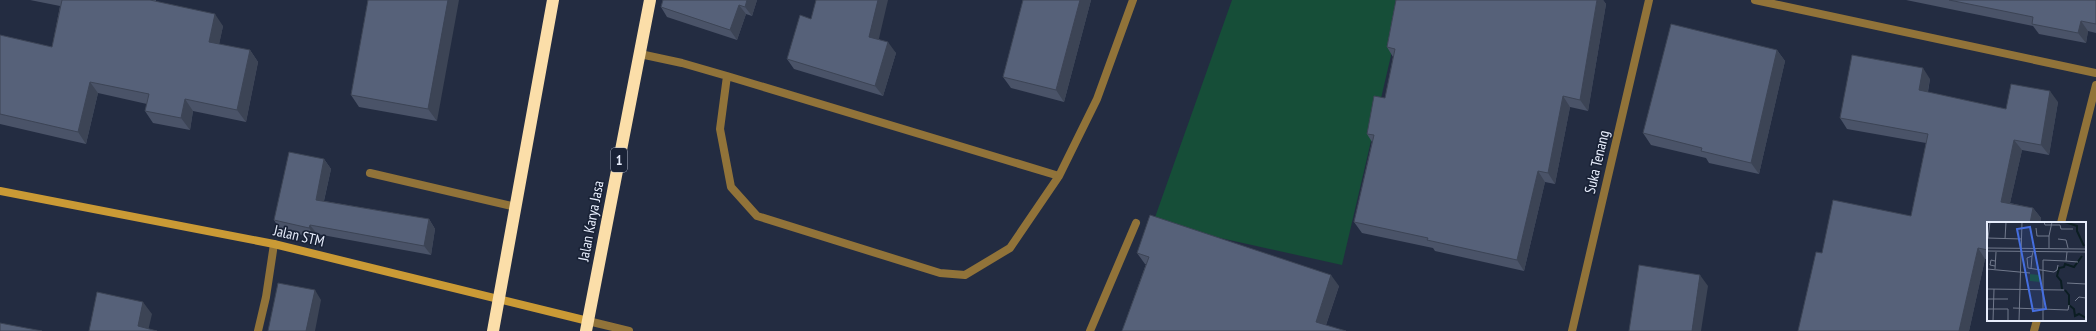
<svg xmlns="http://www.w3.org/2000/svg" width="2096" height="331" font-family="'PT Sans Narrow',sans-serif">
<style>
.green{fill:#164e38}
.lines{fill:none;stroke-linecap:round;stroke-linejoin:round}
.lane{stroke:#917339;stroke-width:8}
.street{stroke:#917339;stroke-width:8}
.secondary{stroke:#ca9a35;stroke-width:8}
.highway{stroke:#fbdea9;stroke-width:12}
.wall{fill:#4a5368}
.shaded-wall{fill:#3c4455}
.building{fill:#566179;stroke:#3c4455}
.labels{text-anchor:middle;stroke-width:3.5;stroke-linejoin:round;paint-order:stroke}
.shield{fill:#192236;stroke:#a9b0c1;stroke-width:1}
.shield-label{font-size:14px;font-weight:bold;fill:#e7edfc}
.street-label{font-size:15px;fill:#e7edfc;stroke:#192236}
.inset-river{fill:none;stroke:#0b1d22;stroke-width:2}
.inset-road{fill:none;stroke:#71798c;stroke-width:1}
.view{fill:#456edf;fill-opacity:0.15;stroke:#456edf;stroke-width:2}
.inset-edge{fill:none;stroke:#e7edfc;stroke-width:2}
</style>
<rect width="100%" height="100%" fill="#232c41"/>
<!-- green -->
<path class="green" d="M1232 0H1404L1342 265 1153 223Z"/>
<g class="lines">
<!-- lane -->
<path class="lane" d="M640 54 682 63 727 76 720 129 731 187 757 216 940 273 965 275 1010 248 1059 176 1097 99 1133 0
M727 76 1059 176
M370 173 516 207
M1090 331 1136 223"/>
<!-- street -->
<path class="street" d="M1755 0 2096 73
M2061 223 2096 85
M588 321 629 331
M258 331 266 297 274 244
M1572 331 1649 0
M2034 331 2037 320"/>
<!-- secondary -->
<path class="secondary" d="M0 191 274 244 588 321"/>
<!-- highway -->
<path class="highway" d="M493 331 553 0
M586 331 650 0"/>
</g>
<!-- wall -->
<path class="wall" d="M30 0H156V1L223 26 219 44 250 50 258 62 246 122 193 111 190 130 153 123 145 111 147 104 98 93 86 144 0 124V35L52 47 60 6Z
M368 0 437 121 359 107 351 95Z
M663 0H757L752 16 746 14 737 40 667 17 661 7Z
M1023 0H1091L1064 102 1011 88 1003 77Z
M1396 0H1603L1606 4 1588 111 1570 107 1555 184 1545 182 1524 271 1435 251 1433 248 1362 233 1354 222 1372 142 1367 134 1385 98 1393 57 1387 47Z
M1906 0H2096V33L2088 31 2086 43 2039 34 2033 26Z
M879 39 896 53 883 96 794 69 787 59Z
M1777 50 1785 61 1759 174 1709 163 1706 158 1651 145 1643 133Z
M1930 79 1928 92 2006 109 2058 102 2049 155 2022 150 2010 203 2033 208 2041 218 2040 223H1988V259H1985L1969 331H1798L1822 253 1911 216 1926 143 1847 129 1840 118Z
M324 159 331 169 324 201 429 219 435 229 431 255 317 234 316 238 280 230 274 220Z
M1137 253 1339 286 1326 325 1122 331 1146 264H1145Z"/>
<!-- shaded-wall -->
<path class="shaded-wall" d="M448 0H459L437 121 428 109Z
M747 0H757L752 16 745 7Z
M878 0H888L877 47 869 37Z
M1080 0H1091L1064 102 1056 90Z
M1597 0H1603L1606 4 1588 111 1580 100Z
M739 5 746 14 737 40 730 30Z
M215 14 223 26 217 54 209 42Z
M2081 21 2088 31 2086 43 2078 33Z
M888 42 896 53 883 96 875 86Z
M250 50 258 62 246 122 237 110Z
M1777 50 1785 61 1759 174 1751 163Z
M1923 68 1930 79 1926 100 1919 90Z
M90 82 98 93 86 144 78 132Z
M2050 91 2058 102 2049 155 2041 145Z
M1563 96 1570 107 1555 184 1548 173Z
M185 99 193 111 190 130 181 118Z
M2014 140 2022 150 2008 212 2001 202Z
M324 159 331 169 322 209 316 200Z
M1538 171 1545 182 1524 271 1517 260Z
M2033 208 2041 218 2040 223H2030Z
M429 219 435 229 431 255 424 246Z
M310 225 317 234 316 238 309 228Z
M1978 248 1985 259 1969 331H1959Z
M1331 275 1339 286 1324 331 1316 322Z
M1700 275 1708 286 1701 331H1692Z
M315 290 321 300 315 331H306Z
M143 302 152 314 148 331 138 326Z"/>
<!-- building -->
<path class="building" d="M62 0H150L215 14 209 42 250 50 237 110 185 99 181 118 145 111 149 94 90 82 78 132 0 114V35L52 47Z
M368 0H448L428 109 351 95Z
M663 0H747L745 7 739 5 730 30 661 7Z
M816 0H878L869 37 888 42 875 86 787 59 800 15 811 19Z
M1023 0H1080L1056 90 1003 77Z
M1396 0H1597L1580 100 1563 96 1548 173 1538 171 1517 260 1427 240 1428 238 1354 222 1374 135 1367 134 1374 96 1385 98 1395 49 1387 47Z
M1949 0H2096V24L2081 21 2078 33 2032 24 2033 17Z
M1671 24 1777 50 1751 163 1701 151 1702 148 1643 133Z
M1852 55 1923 68 1919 90 2006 109 2011 84 2050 91 2041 145 2014 140 2001 202 2033 208 2030 223H1988V250L1978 248 1959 331H1798L1816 252 1822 253 1833 200 1911 216 1928 134 1840 118Z
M289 152 324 159 316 200 429 219 424 246 310 225 309 228 274 220Z
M1150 215 1331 275 1316 322 1346 331H1122L1149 257 1137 253Z
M1639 265 1700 275 1692 331H1629Z
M278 283 315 290 306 331H268Z
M97 292 143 302 138 326 157 331H89Z
M0 323 42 331H0Z"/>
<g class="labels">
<!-- shield labels -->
<rect class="shield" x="611" y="148" width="16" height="24" rx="3"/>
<g class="shield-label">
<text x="619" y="165">1</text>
</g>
<!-- street labels -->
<g class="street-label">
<text transform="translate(1597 162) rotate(-77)" y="5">Suka Tenang</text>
<text transform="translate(591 221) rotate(-79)" y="5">Jalan Karya Jasa</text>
<text transform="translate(299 236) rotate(13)" y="5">Jalan STM</text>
</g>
</g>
<!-- overview -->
<g transform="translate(1987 222)">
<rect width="99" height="99" fill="#232c41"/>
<path d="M43 52 52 53 54 60 43 59Z" fill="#164e38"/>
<path class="inset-river" d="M78 0 90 4V9L97 24M75 67 74 59 70 54 72 46 77 45 78 42 87 45 95 34M78 68 82 73V83L87 87 88 94 92 92 99 96"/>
<path class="inset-road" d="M57 0 58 3H73L74 7H86M49 6 50 14H62V26M62 14 65 0M0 16 35 17M1 16 3 0M18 17 19 0M71 17 79 18 81 26M0 26 99 27M0 29 99 30M46 30 45 34 40 36 41 46 67 50 70 48 71 43M79 39 91 40M8 44 3 43 4 38 8 39M0 47 43 51M8 47 9 30M44 47 45 34M80 61 99 62M0 67 77 68M0 77H21M88 79 92 75 99 76M26 86 81 88 82 83M0 87H21V99M6 99 7 67M32 99 35 0M56 99V38L79 39 80 30"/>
<path class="view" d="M43 5 59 87 46 89 30 7Z"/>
<rect width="99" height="99" class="inset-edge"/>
</g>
</svg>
